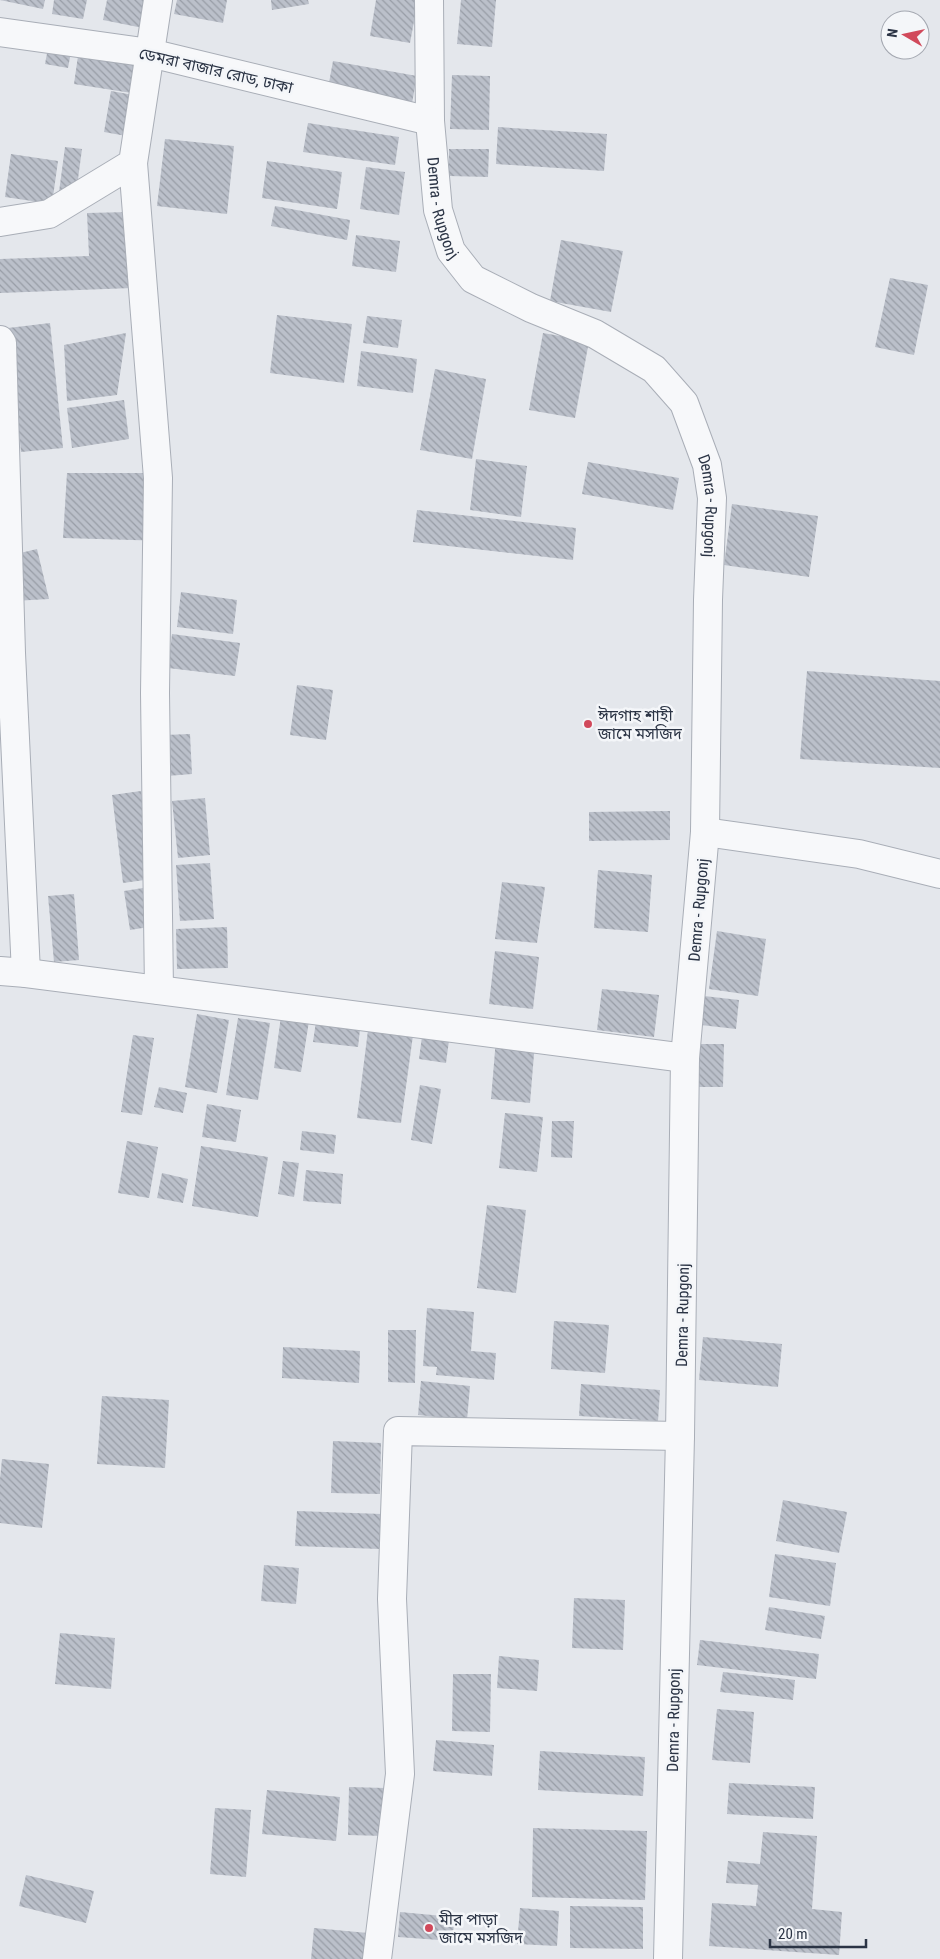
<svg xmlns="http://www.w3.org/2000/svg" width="940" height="1959" font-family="'Roboto Condensed','Noto Sans Bengali',sans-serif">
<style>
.building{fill:url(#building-back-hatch)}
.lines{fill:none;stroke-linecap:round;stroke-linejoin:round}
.minor-casing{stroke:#a9aeb7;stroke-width:30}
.minor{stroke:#f7f8fa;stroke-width:28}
.poi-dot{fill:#d1495b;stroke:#f4f6f9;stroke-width:2}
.labels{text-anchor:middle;stroke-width:5;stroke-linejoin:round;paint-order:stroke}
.street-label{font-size:16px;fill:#2b3445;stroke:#f4f6f9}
.poi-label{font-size:16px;fill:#2b3445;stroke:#f4f6f9;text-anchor:start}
</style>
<defs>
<pattern id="building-back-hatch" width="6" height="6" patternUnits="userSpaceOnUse" patternTransform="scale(1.25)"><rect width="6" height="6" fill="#bbc0ca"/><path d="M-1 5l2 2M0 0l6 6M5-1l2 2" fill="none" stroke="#989da6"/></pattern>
</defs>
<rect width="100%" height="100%" fill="#e4e7ec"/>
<!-- building -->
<path class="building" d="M0 0H45L43 9Z
M54 0H87L83 19 52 14Z
M107 0H147L143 28 103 20Z
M177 0H227L223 23 174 14Z
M271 0H308L309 4 272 10Z
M376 0H418L410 43 370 36Z
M461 0H496L492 47 457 44Z
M52 27 75 31 68 68 45 64Z
M79 49 143 59 138 94 74 84Z
M333 61 417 76 410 114 326 99Z
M452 75 490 76 489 130 450 129Z
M111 91 139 96 132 137 104 132Z
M308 123 399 137 395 165 303 152Z
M498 127 607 134 604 171 496 164Z
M165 139 234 146 227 214 157 206Z
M65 147 82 149 76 194 59 192Z
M449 149H489L488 177 449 176Z
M11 154 58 161 52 204 5 197Z
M267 161 342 172 337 209 262 198Z
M366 167 405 172 399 215 360 209Z
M275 206 350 220 347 240 271 226Z
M129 212 132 288 0 293V259L89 256 87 213Z
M356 235 400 241 396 272 352 266Z
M561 240 623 251 611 312 550 301Z
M890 278 928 285 914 355 875 347Z
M277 315 352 324 344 383 270 373Z
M367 316 402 320 398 348 363 343Z
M50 323 63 448 21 452 8 328Z
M126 333 117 395 67 401 64 345Z
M543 333 589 341 575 418 529 410Z
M361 351 417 359 413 393 357 386Z
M435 369 486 379 472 459 420 450Z
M124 400 129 439 72 448 67 408Z
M476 459 527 466 521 517 470 510Z
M588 462 679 478 673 510 582 494Z
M67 473H171L167 541 63 538Z
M732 504 818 516 809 577 724 565Z
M417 510 576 528 573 560 413 542Z
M37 549 49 599 14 601 12 555Z
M181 592 237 600 233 634 177 627Z
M172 634 240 643 235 676 168 668Z
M807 671 940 681V768L800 759Z
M297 685 333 690 326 740 290 735Z
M190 734 192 774 167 776 165 735Z
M141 791 152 879 123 883 112 795Z
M205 798 210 855 178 858 172 801Z
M670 811V840L589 841V812Z
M210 863 214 919 180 921 176 865Z
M598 870 652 875 648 932 594 928Z
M502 882 545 887 537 943 495 939Z
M149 887 155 926 130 930 124 891Z
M74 894 79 960 54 962 48 896Z
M227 927 228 968 177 969 176 929Z
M717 931 766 939 758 996 709 989Z
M495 951 539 957 533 1009 489 1004Z
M602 989 659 995 654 1037 597 1030Z
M704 996 739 1000 736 1029 701 1025Z
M197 1014 229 1020 217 1093 185 1087Z
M317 1015 361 1021 358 1047 313 1042Z
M281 1016 309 1021 301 1072 274 1068Z
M238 1018 270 1023 258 1100 226 1095Z
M369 1022 414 1028 401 1123 357 1118Z
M423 1029 450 1033 446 1063 419 1059Z
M133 1035 154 1038 142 1115 121 1112Z
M496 1039 535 1042 530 1103 491 1099Z
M699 1044H724L723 1087H697Z
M420 1085 441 1089 432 1144 411 1140Z
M159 1087 187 1093 183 1113 154 1107Z
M207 1104 241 1110 236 1142 202 1137Z
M505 1113 543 1117 537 1172 499 1168Z
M552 1121H574L572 1158 551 1157Z
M302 1131 336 1135 334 1154 300 1150Z
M127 1141 158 1147 149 1198 118 1193Z
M201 1146 268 1157 258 1217 192 1206Z
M283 1161 299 1163 294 1197 278 1194Z
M306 1170 343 1174 341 1204 303 1201Z
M162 1173 188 1179 183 1203 157 1198Z
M487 1205 526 1210 516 1293 477 1288Z
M427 1308 474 1312 471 1351 496 1353 494 1380 436 1375 437 1367 423 1366Z
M554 1321 609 1325 605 1373 551 1369Z
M388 1330H416L415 1383 388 1382Z
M703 1337 782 1344 778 1387 699 1380Z
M283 1347 360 1351 359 1383 282 1378Z
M421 1381 470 1386 467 1420 418 1415Z
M581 1384 660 1390 658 1421 579 1416Z
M102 1396 169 1400 165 1468 97 1464Z
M333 1441 381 1443 380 1494 331 1493Z
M2 1459 49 1464 42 1528 0 1523V1479Z
M783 1500 847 1512 839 1553 776 1541Z
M297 1511 382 1514 380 1549 295 1546Z
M775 1554 836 1563 830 1606 769 1597Z
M264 1565 299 1568 296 1604 261 1601Z
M574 1598 625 1600 623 1650 572 1648Z
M769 1607 825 1616 821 1639 765 1630Z
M60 1633 115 1638 111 1689 55 1684Z
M700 1640 819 1654 816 1679 697 1665Z
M499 1656 539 1660 537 1691 497 1688Z
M723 1672 795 1680 793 1700 720 1692Z
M453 1674H491L490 1732 452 1731Z
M717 1709 754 1712 750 1763 712 1760Z
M436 1740 494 1745 492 1776 433 1771Z
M540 1751 645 1757 643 1796 538 1790Z
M729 1783 815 1787 813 1819 727 1814Z
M349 1787 385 1788 384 1836 348 1835Z
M267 1790 340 1797 336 1841 262 1834Z
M215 1808 251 1810 246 1877 210 1874Z
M533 1828 647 1831 645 1900 532 1897Z
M763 1832 817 1836 812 1909 842 1912 839 1955 709 1946 712 1903 756 1906 758 1885 726 1883 728 1861 760 1864Z
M26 1875 94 1891 86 1923 19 1906Z
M570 1906 643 1907V1949L570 1948Z
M520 1908 559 1911 557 1946 517 1944Z
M400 1912 454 1917 453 1941 398 1937Z
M314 1928 368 1933 365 1959H311Z"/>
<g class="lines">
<defs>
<g id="minor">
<path id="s1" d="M429 0 430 121 438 210 451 251 473 279 531 308 595 334 654 369 684 403 707 465 712 498 708 600 705 832 685 1058 680 1436 668 1959"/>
<path d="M0 32 150 53 430 121"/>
<path d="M133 163 158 478 155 693 159 990"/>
<path d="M0 222 49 214 133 163 158 0"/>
<path d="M0 340 2 343 11 653 26 973"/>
<path d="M705 832 859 854 940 874"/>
<path d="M0 971 26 973 685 1058"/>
<path d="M377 1959 400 1774 392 1599 398 1431 680 1436"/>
</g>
</defs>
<!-- minor casing -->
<use href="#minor" class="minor-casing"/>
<!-- minor -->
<use href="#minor" class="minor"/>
</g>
<!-- markers -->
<g class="poi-dot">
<circle cx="588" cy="724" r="5"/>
<circle cx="429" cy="1928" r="5"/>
</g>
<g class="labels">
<!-- street labels -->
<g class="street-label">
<text transform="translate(216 70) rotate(13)" y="6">ডেমরা বাজার রোড, ঢাকা</text>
<text dy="6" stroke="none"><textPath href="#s1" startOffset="209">Demra - Rupgonj</textPath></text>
<text dy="6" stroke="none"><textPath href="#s1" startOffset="644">Demra - Rupgonj</textPath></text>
<text transform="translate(698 910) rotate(-85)" y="6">Demra - Rupgonj</text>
<text transform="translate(682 1315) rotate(-89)" y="6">Demra - Rupgonj</text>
<text transform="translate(673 1720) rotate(-89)" y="6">Demra - Rupgonj</text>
</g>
<!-- poi labels -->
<g class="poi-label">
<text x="598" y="721">ঈদগাহ শাহী<tspan x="598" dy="18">জামে মসজিদ</tspan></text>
<text x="439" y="1925">মীর পাড়া<tspan x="439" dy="18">জামে মসজিদ</tspan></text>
</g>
</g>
<!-- north arrow -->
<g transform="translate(905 35) rotate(279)"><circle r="24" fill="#f4f6f9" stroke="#a4a8b1"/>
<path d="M0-4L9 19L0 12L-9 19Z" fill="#d1495b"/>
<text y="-8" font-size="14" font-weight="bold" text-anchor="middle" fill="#2b3445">N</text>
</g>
<!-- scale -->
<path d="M770 1939v8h96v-8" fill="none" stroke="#2b3445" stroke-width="2.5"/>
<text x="778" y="1939" font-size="15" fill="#2b3445" stroke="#f4f6f9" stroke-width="4" paint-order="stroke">20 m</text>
</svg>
